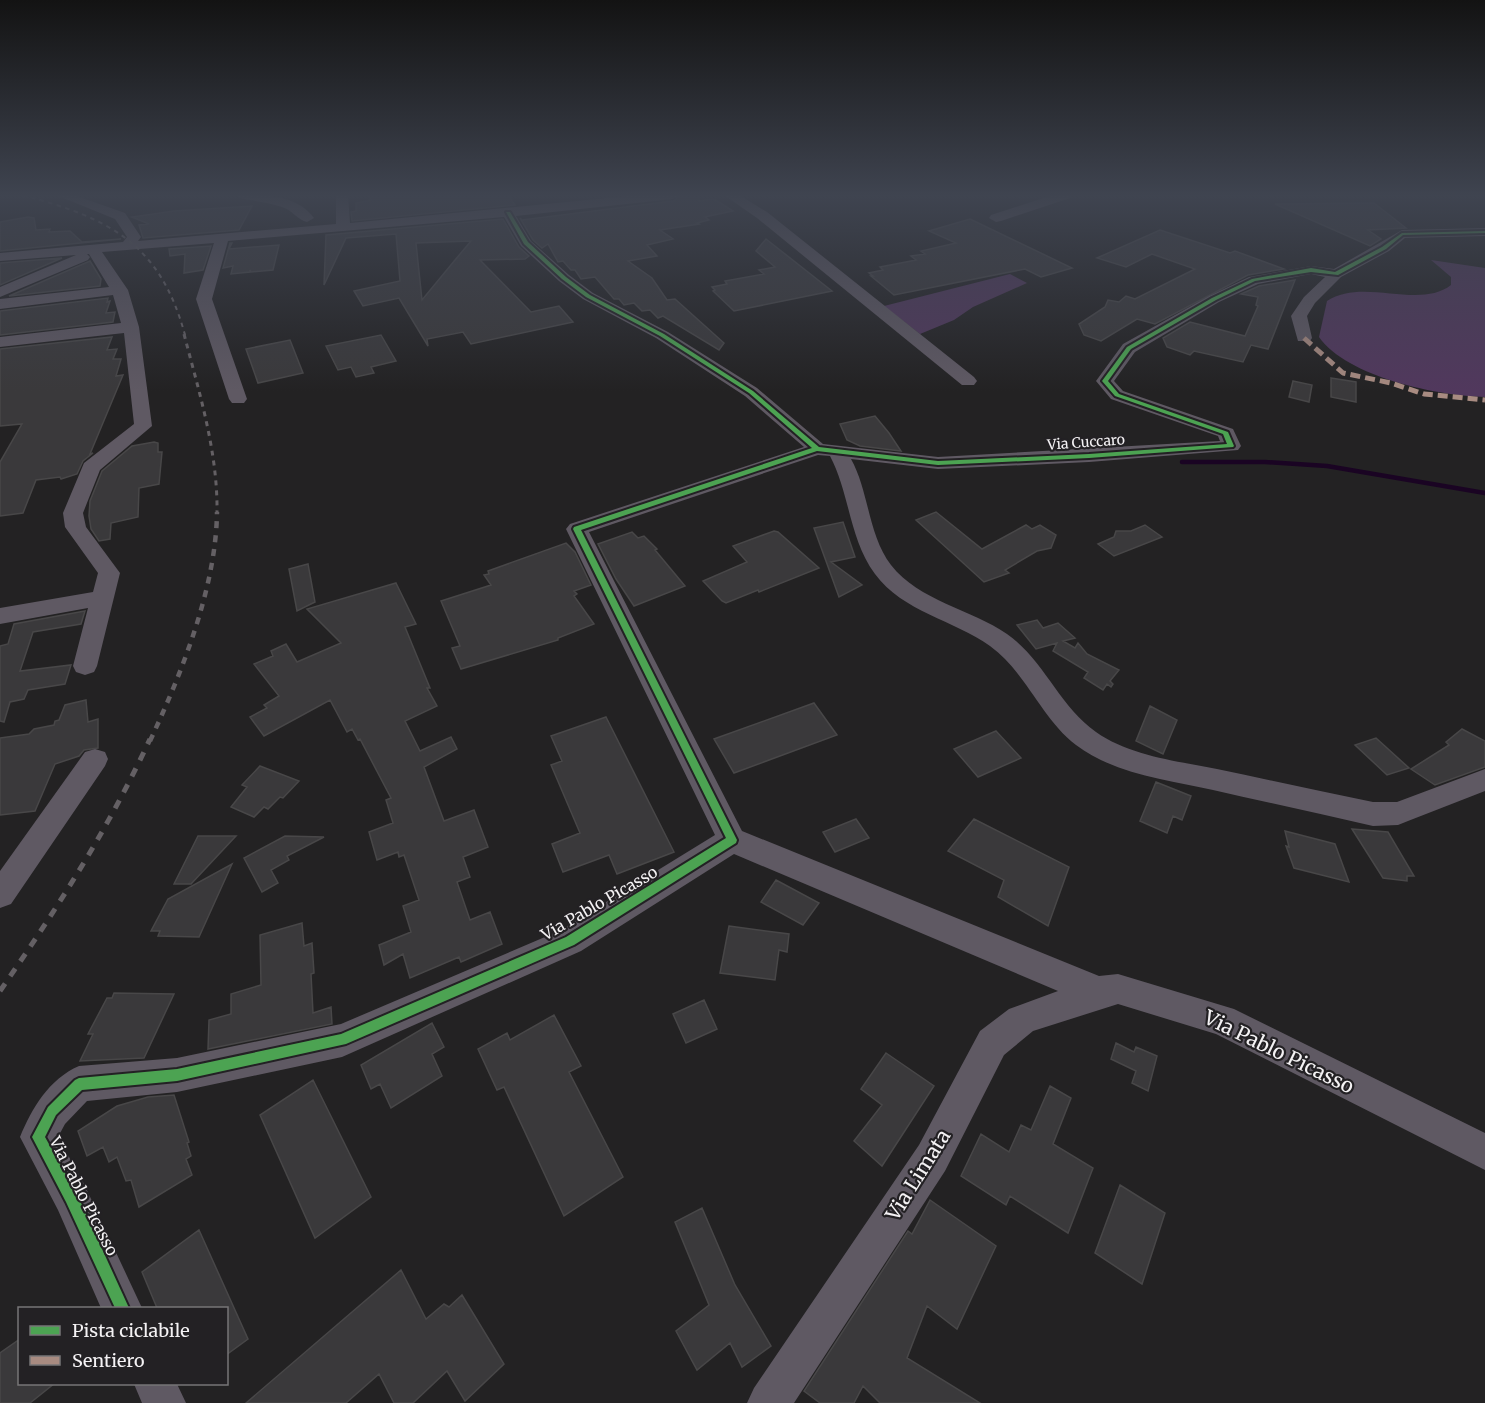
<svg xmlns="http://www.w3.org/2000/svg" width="1485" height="1403" font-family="Merriweather,serif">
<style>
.green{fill:#51385d}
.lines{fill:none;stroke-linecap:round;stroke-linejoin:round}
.stream{stroke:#1a0423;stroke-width:4.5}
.building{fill:#3a393b;stroke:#484748;stroke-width:1.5;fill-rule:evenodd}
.minor{fill:#5f5963;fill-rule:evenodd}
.rail-far3{stroke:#646064;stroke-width:2;stroke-dasharray:4.5 4.5;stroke-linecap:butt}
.rail-far2{stroke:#646064;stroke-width:3;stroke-dasharray:5 5;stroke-linecap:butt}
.rail-far1{stroke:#646064;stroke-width:4.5;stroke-dasharray:7 7;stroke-linecap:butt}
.rail{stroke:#646064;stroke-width:5;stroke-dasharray:9 9;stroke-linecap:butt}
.quiet{stroke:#a88b81;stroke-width:5;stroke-dasharray:10 5;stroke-linecap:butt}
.cycleway-casing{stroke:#232124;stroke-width:4}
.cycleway{fill:#4ca352;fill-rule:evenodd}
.labels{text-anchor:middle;stroke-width:4.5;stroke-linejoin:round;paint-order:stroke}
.far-street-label{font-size:14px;fill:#f4f2f4;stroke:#232124}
.street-label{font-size:16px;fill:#f4f2f4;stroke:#232124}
.near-street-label{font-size:20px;fill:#f4f2f4;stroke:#232124}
</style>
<rect width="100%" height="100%" fill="#232223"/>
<!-- green -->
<path class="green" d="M1431 260 1485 268V397C1438 396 1347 377 1319 337L1327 301C1363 277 1419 310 1451 285V277Z
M1010 274 1027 283 973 307 954 320 920 334 884 306Z"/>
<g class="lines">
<!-- stream -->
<path class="stream" d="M1182 462H1265L1327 466 1485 493"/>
</g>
<!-- building -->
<path class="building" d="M369 195H508L515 205 352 221 351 212 356 211V203L371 200Z
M681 195H699V201L714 199 733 211 705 217 709 220 697 223 699 224 660 230 673 239 647 245 657 256 628 261 652 278 667 300 675 299 724 343 719 350 663 316 658 318 650 310 642 311 634 303 624 305 619 299H614L595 277 581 279 575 270H571L563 261 558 262 548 244 542 248 533 240 520 218 522 220 673 201Z
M1374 203 1406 228 1368 230 1381 239 1370 246 1275 204Z
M252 206 239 230 143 238 139 225 149 224 132 217 174 211Z
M28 217 34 218 36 230 50 229 49 232 70 231 82 242 121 239 0 251V222Z
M503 219 519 247 529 256 525 259 480 260 531 312 559 306 573 322 471 344 463 332 427 339 428 346 399 298 363 306 354 291 400 281 396 234 346 238 324 285 326 235ZM471 241 455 260 422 300 416 243Z
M970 219 1072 268 1041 277 1025 269 894 295 871 276H873L869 273 883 270 880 267 916 260 911 256 925 254 921 251 956 243 929 231Z
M1160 230 1230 253 1235 251 1284 269 1248 275 1155 324 1137 319 1101 341 1084 335 1079 324 1105 307 1108 300 1119 302 1126 296 1135 299 1195 269 1152 254 1126 267 1097 258Z
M766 239 832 291 734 311 713 291 715 290 712 287 727 284 725 281 764 274 759 270 775 267 756 251Z
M230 243H232L229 249 279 245 273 270 251 272 250 270V272L231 274 233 266 223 268Z
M211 246 203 270 184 273 185 254 170 256 169 249Z
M62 258 0 285V263Z
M90 261 101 279 100 286 9 296Z
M1295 280 1268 349 1251 345 1243 362 1194 351 1190 355 1167 347 1163 338 1190 322 1245 336 1258 306 1256 305 1258 297 1241 294 1259 286Z
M108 298 107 302 110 301 106 313 115 312 113 322 0 335V311Z
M381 335 396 361 371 367 374 373 356 377 351 367 338 370 326 346Z
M112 337 107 350 117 349 113 359H121L116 376 123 375 90 454 93 453 83 461 77 474 61 479 60 477 36 480 23 513 0 516V462L22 424 0 426V349Z
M290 340 303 373 258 383 246 349Z
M1331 378 1356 382V402L1331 397Z
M1293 381 1312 385 1309 402 1289 397Z
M875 416 889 433 901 451 860 446 847 440 840 424Z
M154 442 158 443V452H162L159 484 139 488 138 517 111 523 110 539 99 541 91 529 89 516 90 501 102 471 132 446Z
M936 512 982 549 1026 525 1032 529 1040 525 1056 535 1051 548 1037 551 1005 570 1009 573 984 582 916 520Z
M843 522 855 557 831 562 862 585 839 597 814 528Z
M1145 525 1162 537 1114 556 1098 544 1114 537 1116 531H1131Z
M774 531 778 532 819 568 759 592 758 590 726 603 722 601 703 581 747 562 733 546Z
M632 532 638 538 644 536 657 549 655 550 685 586 634 606 616 579 598 544Z
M566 543 575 552 591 585 574 591 577 594 574 596 594 624 558 638V640L461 669 452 648 460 646 441 601 491 585 484 575 489 574 488 571Z
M308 564 315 602 297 611 289 569Z
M396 583 416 624 405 627 430 688H427L437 706 405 721 420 751 451 737 457 749 424 767 444 821 474 810 488 847 463 857 470 877 457 882 470 920 490 912 502 944 461 962 459 957 410 978 403 954 384 965 379 945 411 932 403 906 419 900 404 855 399 857 398 852 377 860 369 832 393 823 386 800 391 798 360 739 358 740 352 729 347 732 330 700 264 736 250 717 267 708 264 705 279 696 254 664 273 656 271 651 286 644 297 662 341 643 307 609Z
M85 611 81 624 33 632 20 671 71 665 65 684 28 690 24 699 10 702 4 722 0 721V646L8 644 14 624Z
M1037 620 1043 628 1058 623 1075 638 1063 641 1075 648 1078 643 1087 654 1119 670 1110 681 1113 684 1111 687 1107 684 1103 690 1084 678 1088 672 1053 651 1057 643 1036 649 1017 625Z
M86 700 88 722 98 719V748L84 750 79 756 55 764 35 811 0 815V738L29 734 34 729 54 725 55 721 59 720 65 705Z
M814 703 837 735 734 773 714 739Z
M1150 706 1177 720 1163 754 1136 741Z
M606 717 674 852 617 874 609 855 563 872 552 844 580 833 551 765 562 761 551 736Z
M1462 729 1485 741V767L1435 785 1411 769 1449 745 1446 742Z
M996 731 1021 758 978 777 954 749Z
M1376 738 1409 768 1387 775 1355 745Z
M260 766 299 781 283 798 280 797 268 809 264 807 254 817 231 807 247 787 242 785Z
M1156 782 1191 796 1182 820 1173 816 1167 833 1140 821Z
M856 819 869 838 835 852 823 832Z
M974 819 1069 867 1048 926 998 897 1004 880 948 851Z
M1352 829 1388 832 1414 876H1407V881L1383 878Z
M1285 831 1335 844 1349 882 1294 868 1286 846 1289 847Z
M198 836H236L191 884H174Z
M285 836 324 837 287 856 289 860 271 870 278 883 262 892 244 858Z
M232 864 199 937 158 936 160 931H151L168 899Z
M776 880 819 903 803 925 761 902Z
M302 923 304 946 312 943 314 973 311 974 313 1013 331 1007 332 1024 208 1049 209 1020 231 1014V994L261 985 260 935Z
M729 926 789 934 787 952 779 950 775 980 720 973Z
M114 993 174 994 144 1058 80 1061 93 1034H88L107 998H112Z
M704 1000 717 1029 686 1043 673 1014Z
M554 1015 581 1066 569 1072 623 1177 564 1216 504 1087 497 1090 478 1049 507 1033 510 1040Z
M432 1023 444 1047 432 1054 442 1076 391 1108 380 1084 371 1089 361 1065Z
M1116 1043 1134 1052 1136 1047 1157 1056 1148 1091 1132 1083 1136 1071 1111 1059Z
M886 1053 934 1086 882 1166 854 1141 882 1105 861 1089Z
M313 1080 371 1197 315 1238 260 1115Z
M1050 1086 1071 1098 1053 1144 1093 1168 1068 1233 1010 1196 1006 1205 961 1176 981 1134 1009 1152 1021 1125 1031 1130Z
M174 1095 189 1142 187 1143 191 1156 186 1159 192 1175 139 1207 131 1180 126 1181 117 1157 109 1162 103 1147 87 1156 78 1131 117 1106 148 1097Z
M1120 1185 1165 1213 1142 1284 1095 1253Z
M930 1200 996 1246 957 1329 927 1306 907 1358 980 1403H880L863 1386 854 1403H820L804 1391 908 1231 912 1234Z
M702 1208 735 1285 771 1346 742 1367 730 1343 697 1370 676 1331 709 1305 675 1222Z
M199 1230 248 1339 226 1355V1308H157L142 1272Z
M401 1270 426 1319 444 1304 449 1307 462 1295 504 1364 465 1401 447 1371 413 1403H394L379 1374 346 1403H246Z
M20 1339V1383H55L30 1403H0V1353Z"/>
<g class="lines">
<!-- minor -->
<path class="minor" d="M56 195H74L125 213 141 237 138 241 336 224V195H348L350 223 638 195H679L673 199 516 216 531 241 569 275 593 293 668 332 757 388 823 444 938 457 1220 441 1218 436 1111 399 1096 381 1123 344 1209 296 1249 277 1311 266 1334 269 1402 230 1485 228V236L1405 238 1389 251 1341 277 1315 303 1307 316 1312 338 1310 341H1298L1291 316 1304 297 1325 277 1311 274 1258 284 1219 302 1135 352 1114 381 1123 391 1233 429 1241 446 1238 450 1089 462 938 469 851 459C869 491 868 535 891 565 919 601 971 609 1007 634 1044 660 1059 706 1096 732 1130 756 1177 761 1217 769 1269 780 1321 791 1373 802H1397L1485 769V791L1408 821 1398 825 1373 826C1320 814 1266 802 1213 790 1168 780 1114 774 1076 745 1041 718 1026 672 990 646 954 620 903 612 875 574 849 539 850 494 830 456L818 455 589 532 742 831 1099 976 1118 974 1234 1009 1485 1133V1170L1216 1034 1118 1004 1033 1031 1004 1055 945 1171 794 1403H747L754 1388 919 1145 980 1031 1009 1009 1058 991 734 854 581 951 342 1057 177 1092 87 1101 65 1124 58 1137 84 1184 142 1308H101L58 1210 20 1137C32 1108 49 1079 79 1066L177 1058 341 1024 559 931 715 835 566 529 570 524 804 447 745 396 656 338 583 299 559 281 521 246 504 217 228 241 212 299 247 399 244 403H232L229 399 196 299 214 243 102 252 128 290 139 327 152 426 100 470 83 513 86 527 120 573 97 666 94 672 85 675 76 672 73 666 88 608 0 624V608L93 592 98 573 65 527 63 513 84 463 134 424 124 333 0 347V337L121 323 113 295 0 309V299L109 287 89 254H87L90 257 88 260 0 297V287L76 255 0 261V253L123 242 127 237 115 219Z
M237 195C264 195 296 194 314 218L307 222C298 220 292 210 282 207 268 202 253 201 239 198Z
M724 195H739L767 212 974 377 977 381 974 385H962L757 218Z
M1053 195H1072L1070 198 1001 221 996 222 989 218 991 215Z
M95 749 105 752 108 759 105 766 11 904 0 908V871L85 752Z
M134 1384H177L186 1403H142Z"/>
<!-- rail-far3 -->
<path class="rail-far3" d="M22 195C109 218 160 243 185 335"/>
<!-- rail-far2 -->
<path class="rail-far2" d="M184 334C199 392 218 452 217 513"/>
<!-- rail-far1 -->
<path class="rail-far1" d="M150 741C182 672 216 588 217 512"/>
<!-- rail -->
<path class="rail" d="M0 991C56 910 109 828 150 739"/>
<!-- quiet -->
<path class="quiet" d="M1304 338 1343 373 1391 383 1424 394 1485 400"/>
<defs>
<path id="cycleway" d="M506 212H510L528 242 566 277 590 295 664 334 753 391 819 447 938 461 1089 454 1227 444 1223 434 1115 396 1102 381 1127 347 1212 298 1252 279 1311 268 1335 272 1382 247 1402 233 1485 231V233L1403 235 1386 249 1338 275 1311 272 1255 281 1216 300 1131 349 1108 381 1119 394 1228 432 1234 446 1233 447 1089 458 938 465 817 451 581 530 737 840 736 843 574 945 346 1044 177 1081 82 1090 56 1115 45 1137 76 1192 129 1308H115L66 1202 32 1137 48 1107 75 1080 79 1078 177 1069 341 1034 566 937 726 838 573 529 574 527 812 448 749 393 660 336 586 297 562 279 524 244Z"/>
</defs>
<!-- cycleway casing -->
<use href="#cycleway" class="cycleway-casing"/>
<!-- cycleway -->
<use href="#cycleway" class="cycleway"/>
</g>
<!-- sky -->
<linearGradient id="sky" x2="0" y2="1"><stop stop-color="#131313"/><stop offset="0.5" stop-color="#3f4450"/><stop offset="1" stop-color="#3f4450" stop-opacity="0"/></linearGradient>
<rect width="1485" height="391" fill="url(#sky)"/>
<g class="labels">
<!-- far-street labels -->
<g class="far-street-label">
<text transform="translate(1086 442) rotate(-4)" y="5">Via Cuccaro</text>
</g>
<!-- street labels -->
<g class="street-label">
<text transform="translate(599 903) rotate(-30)" y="6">Via Pablo Picasso</text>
<text transform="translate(84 1196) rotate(63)" y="6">Via Pablo Picasso</text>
</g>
<!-- near-street labels -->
<g class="near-street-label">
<text transform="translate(1279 1052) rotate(26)" y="7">Via Pablo Picasso</text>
<text transform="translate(918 1175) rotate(-58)" y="7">Via Limata</text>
</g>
</g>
<!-- legend -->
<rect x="18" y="1307" width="210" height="78" fill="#232124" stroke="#777577" stroke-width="1.5"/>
<rect x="30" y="1326" width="30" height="9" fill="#4ca352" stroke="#777577" stroke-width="1.5"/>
<text x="72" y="1337" font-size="18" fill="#f4f2f4">Pista ciclabile</text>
<rect x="30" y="1356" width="30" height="9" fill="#a88b81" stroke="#777577" stroke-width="1.5"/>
<text x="72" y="1367" font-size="18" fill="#f4f2f4">Sentiero</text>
</svg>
